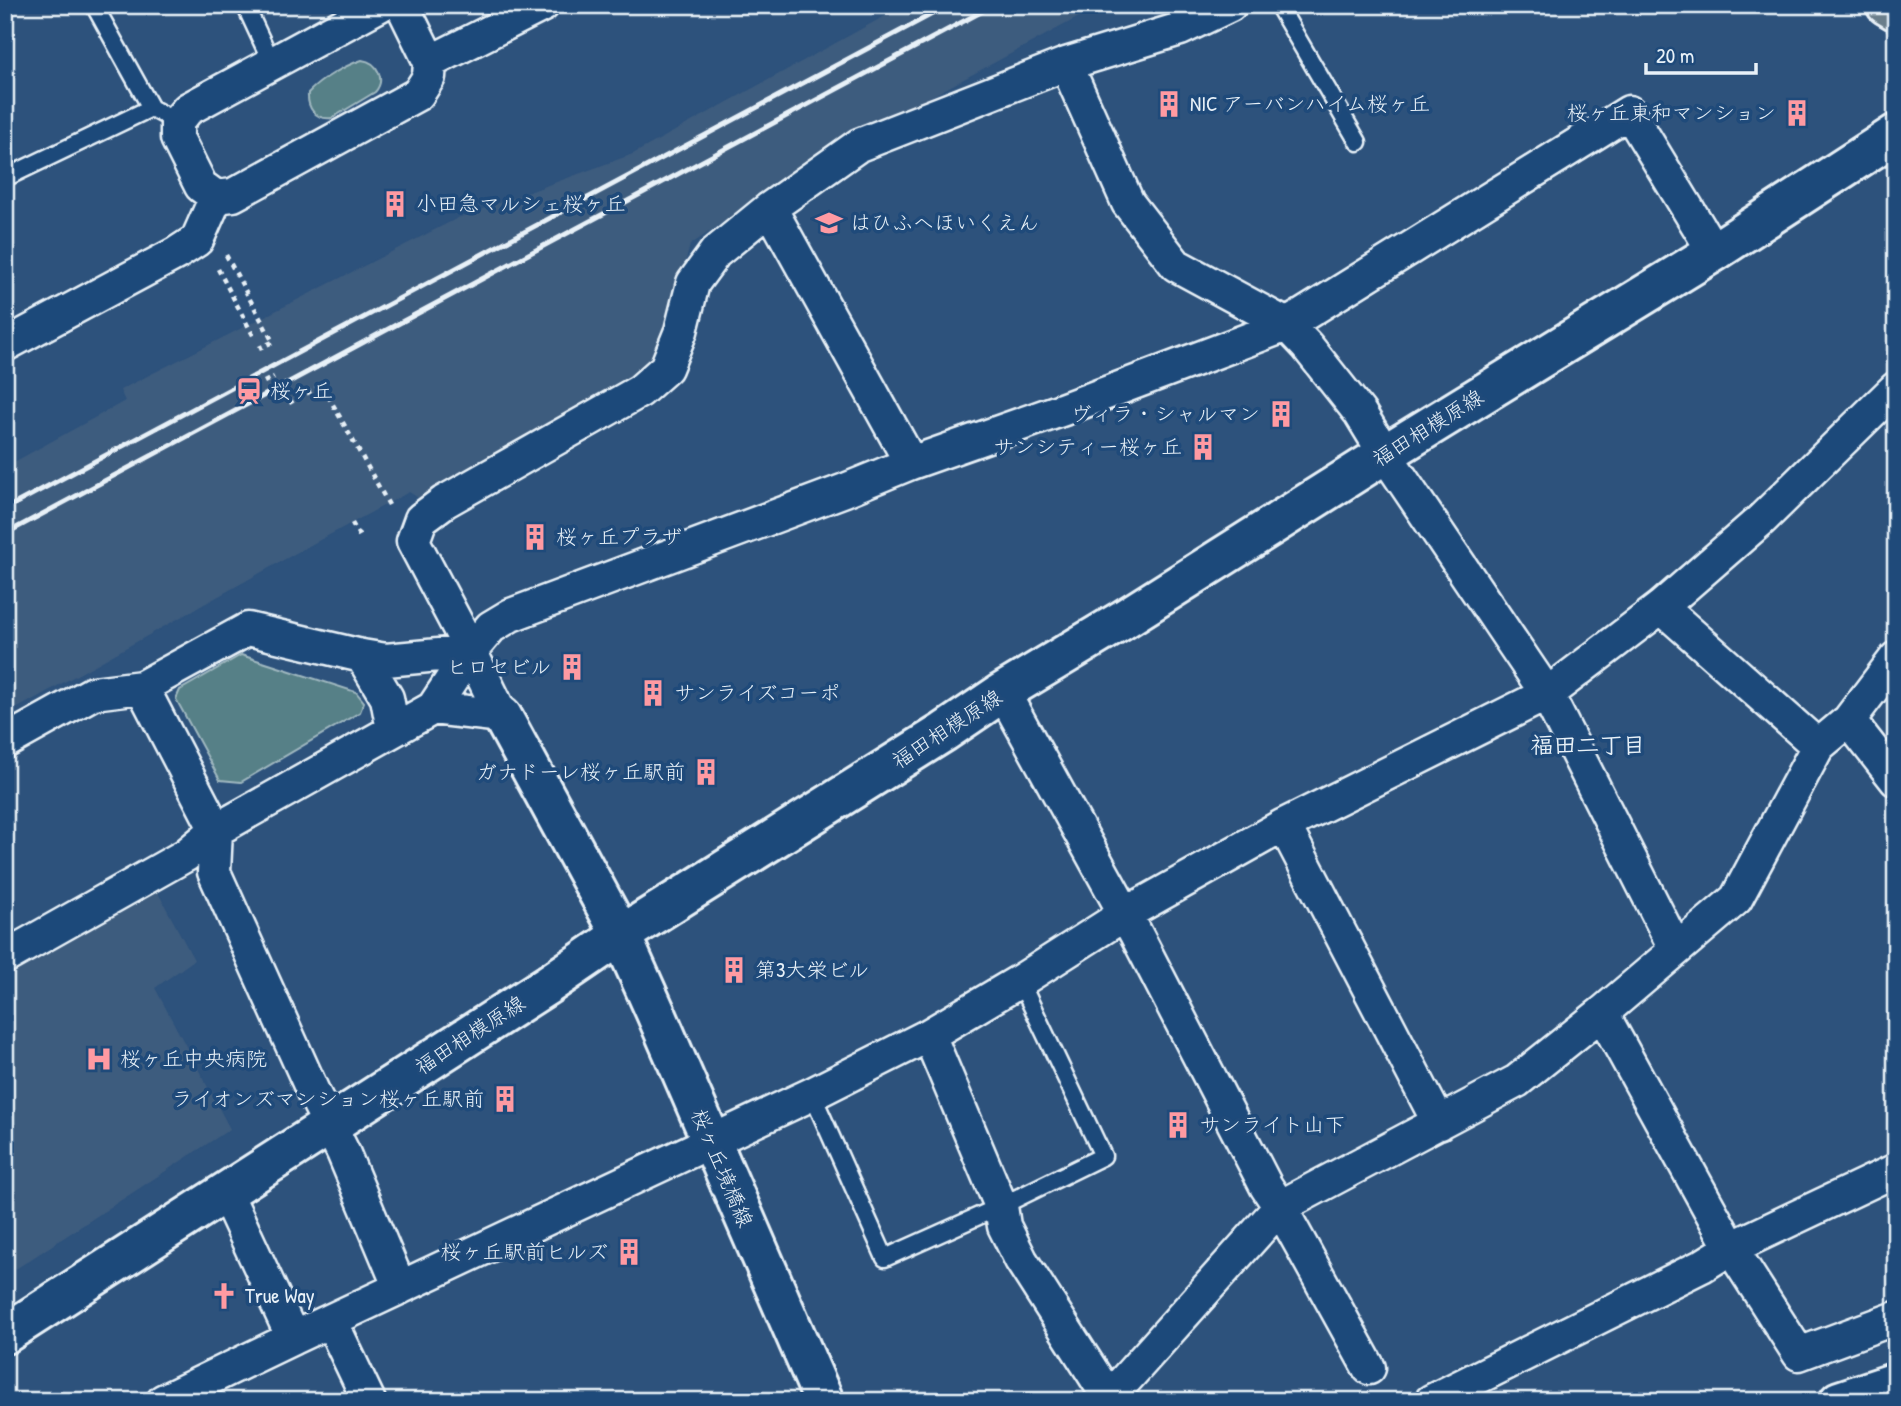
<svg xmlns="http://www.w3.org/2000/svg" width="1901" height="1406" font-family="'Patrick Hand','Klee One',sans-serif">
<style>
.built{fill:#3e5c7e}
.green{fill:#578087;stroke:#a0b8c0;stroke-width:2}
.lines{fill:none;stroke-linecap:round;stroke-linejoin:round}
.lane-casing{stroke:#e8f1f8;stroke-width:21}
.street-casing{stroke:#e8f1f8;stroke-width:37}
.secondary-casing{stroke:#e8f1f8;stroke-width:44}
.primary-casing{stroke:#e8f1f8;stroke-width:44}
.path{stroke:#e8f1f8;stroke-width:4.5;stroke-dasharray:5 5;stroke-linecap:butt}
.lane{stroke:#1f4a7a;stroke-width:16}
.street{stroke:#1f4a7a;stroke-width:32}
.secondary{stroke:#1f4a7a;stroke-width:38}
.primary{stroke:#6b7e8b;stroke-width:38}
.rail{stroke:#e8f1f8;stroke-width:5}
.labels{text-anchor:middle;stroke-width:7;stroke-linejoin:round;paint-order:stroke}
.poi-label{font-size:21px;fill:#e8f1f8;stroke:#1f4a7a;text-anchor:start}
.street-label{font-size:21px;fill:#e8f1f8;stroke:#1f4a7a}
.neighbourhood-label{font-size:23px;font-weight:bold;fill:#e8f1f8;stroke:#1f4a7a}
</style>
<rect width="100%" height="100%" fill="#2d527c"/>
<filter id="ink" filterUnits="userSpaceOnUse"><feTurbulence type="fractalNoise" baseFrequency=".0143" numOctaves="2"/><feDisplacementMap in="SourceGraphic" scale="14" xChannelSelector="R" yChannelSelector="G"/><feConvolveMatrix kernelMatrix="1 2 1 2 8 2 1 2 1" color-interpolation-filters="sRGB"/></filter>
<g filter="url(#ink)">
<!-- built -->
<path class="built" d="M905 5H1101L910 108 792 176 690 245 662 347 638 373 423 501 409 492 305 548 5 715V467L125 401 120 390 458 218 633 154Z
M157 891 194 960 155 988 230 1129 5 1276V974Z"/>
<!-- green -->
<path class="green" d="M362 60C378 62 386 80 375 92L332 118C315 120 307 108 308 93 321 79 344 66 362 60Z
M241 655 356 692 364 702 360 712 241 782 220 780 176 699 180 690Z"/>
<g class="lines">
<defs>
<path id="lane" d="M94 5 151 108 177 122
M245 5 272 63
M1278 5 1358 142
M5 178 151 108
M812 1094 885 1258 1001 1206 1103 1156 1020 981"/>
<path id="street" d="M380 5 188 109 177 122V138L201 186 216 197 233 195 418 94 429 77 430 62 402 5
M430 62 543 5
M1066 64 1128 203 1176 265 1287 325 1307 346 1360 413 1385 454 1547 694 1676 950
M770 208 911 463
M5 345 177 253 197 240 216 197
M1661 607 1818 746
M362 656 387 698 393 730
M142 687 216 830 433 708 470 652 491 627 511 615 845 490 911 463 1064 409 1287 325 1629 112 1714 252
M1003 692 1135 932 1266 1186 1280 1207 1369 1368
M433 708 502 716
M502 716 460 630 413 541 421 519 444 502 640 391 666 368 681 331 693 283 715 253 770 208 859 145 1066 64 1180 29 1230 5
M1849 720 1896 780
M5 742 93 693 142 687 248 629 362 656 386 660 470 652
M1284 825 1439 1123
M216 830 214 872 314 1094 343 1152 400 1288
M5 957 186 855 216 830
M1602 1013 1731 1248 1799 1354 1896 1318
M929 1035 1001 1206 1004 1226 1021 1260 1109 1398
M331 1321 369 1401
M293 1338 812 1094 929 1035 1020 981 1125 914 1284 825 1547 694 1661 607 1762 519 1896 388
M163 1401 293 1338 225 1191
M1111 1401 1109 1398 1280 1207 1517 1081 1602 1013 1736 899 1818 746 1849 720 1896 658
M1431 1401 1702 1266 1731 1248 1896 1170"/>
<path id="secondary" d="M502 716 621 935 655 1011 824 1401
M5 1334 549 984 621 935 944 732 1003 692 1121 621 1385 454 1714 252 1896 134
M1839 1401 1896 1382"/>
<path id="primary" d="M1886 5 1896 11"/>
</defs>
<!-- lane casing -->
<use href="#lane" class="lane-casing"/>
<!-- street casing -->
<use href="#street" class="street-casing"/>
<!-- secondary casing -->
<use href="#secondary" class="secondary-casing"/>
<!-- primary casing -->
<use href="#primary" class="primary-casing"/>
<!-- path -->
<path class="path" d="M226 255 273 342 259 348
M218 269 254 337
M264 382 274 377
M289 403 322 385 389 505
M352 523 361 539"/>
<!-- lane -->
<use href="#lane" class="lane"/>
<!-- street -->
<use href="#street" class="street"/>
<!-- secondary -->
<use href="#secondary" class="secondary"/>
<!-- primary -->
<use href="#primary" class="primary"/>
<!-- rail -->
<path class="rail" d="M5 509 949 5
M5 534 994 5"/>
</g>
</g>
<!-- icons -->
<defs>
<symbol id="building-bare" viewBox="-9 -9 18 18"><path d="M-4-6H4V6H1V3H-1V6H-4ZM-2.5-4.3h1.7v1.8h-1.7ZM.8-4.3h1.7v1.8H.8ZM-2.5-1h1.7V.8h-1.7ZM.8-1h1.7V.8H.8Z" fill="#ff9aa2" stroke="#1f4a7a" stroke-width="2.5" paint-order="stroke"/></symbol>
<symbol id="school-bare" viewBox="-9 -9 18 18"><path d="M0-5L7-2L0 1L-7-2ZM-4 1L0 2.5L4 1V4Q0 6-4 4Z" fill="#ff9aa2" stroke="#1f4a7a" stroke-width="2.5" paint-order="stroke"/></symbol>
<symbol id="station-bare" viewBox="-9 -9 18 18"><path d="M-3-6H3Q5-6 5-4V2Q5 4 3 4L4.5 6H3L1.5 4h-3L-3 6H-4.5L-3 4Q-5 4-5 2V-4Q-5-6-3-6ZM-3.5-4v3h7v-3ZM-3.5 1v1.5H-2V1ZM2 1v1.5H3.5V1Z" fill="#ff9aa2" stroke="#1f4a7a" stroke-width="2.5" paint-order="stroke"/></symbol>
<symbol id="hospital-bare" viewBox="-9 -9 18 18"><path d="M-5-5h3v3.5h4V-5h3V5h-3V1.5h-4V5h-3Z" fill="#ff9aa2" stroke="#1f4a7a" stroke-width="2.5" paint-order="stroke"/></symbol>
<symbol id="church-bare" viewBox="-9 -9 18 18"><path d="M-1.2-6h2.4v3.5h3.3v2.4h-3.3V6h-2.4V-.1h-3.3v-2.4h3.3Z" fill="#ff9aa2" stroke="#1f4a7a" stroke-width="2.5" paint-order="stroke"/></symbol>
</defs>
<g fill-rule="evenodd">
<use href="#building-bare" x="1150" y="85" width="38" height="38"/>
<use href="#building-bare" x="1778" y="94" width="38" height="38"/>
<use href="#building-bare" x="376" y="185" width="38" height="38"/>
<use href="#school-bare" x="810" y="204" width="38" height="38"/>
<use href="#station-bare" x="230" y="372" width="38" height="38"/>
<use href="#building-bare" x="1262" y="395" width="38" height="38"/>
<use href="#building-bare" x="1184" y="428" width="38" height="38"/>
<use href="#building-bare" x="516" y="518" width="38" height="38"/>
<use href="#building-bare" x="553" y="648" width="38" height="38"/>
<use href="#building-bare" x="634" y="674" width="38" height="38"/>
<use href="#building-bare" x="687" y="753" width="38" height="38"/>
<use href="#building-bare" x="715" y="951" width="38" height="38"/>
<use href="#hospital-bare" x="80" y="1040" width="38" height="38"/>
<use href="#building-bare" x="486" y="1080" width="38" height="38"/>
<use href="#building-bare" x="1159" y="1106" width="38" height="38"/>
<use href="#building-bare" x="610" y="1233" width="38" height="38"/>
<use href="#church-bare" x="205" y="1277" width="38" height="38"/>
</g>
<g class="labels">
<!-- poi labels -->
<g class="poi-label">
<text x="1190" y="111">NIC アーバンハイム桜ヶ丘</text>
<text x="1776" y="120" text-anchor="end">桜ヶ丘東和マンション</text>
<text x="416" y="211">小田急マルシェ桜ヶ丘</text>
<text x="850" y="230">はひふへほいくえん</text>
<text x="270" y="398">桜ヶ丘</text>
<text x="1260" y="421" text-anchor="end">ヴィラ・シャルマン</text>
<text x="1182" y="454" text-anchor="end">サンシティー桜ヶ丘</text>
<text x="556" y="544">桜ヶ丘プラザ</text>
<text x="551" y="674" text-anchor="end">ヒロセビル</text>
<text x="674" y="700">サンライズコーポ</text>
<text x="685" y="779" text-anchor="end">ガナドーレ桜ヶ丘駅前</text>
<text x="755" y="977">第3大栄ビル</text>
<text x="120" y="1066">桜ヶ丘中央病院</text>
<text x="484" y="1106" text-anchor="end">ライオンズマンション桜ヶ丘駅前</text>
<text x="1199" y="1132">サンライト山下</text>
<text x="608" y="1259" text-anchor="end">桜ヶ丘駅前ヒルズ</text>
<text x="245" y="1303">True Way</text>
</g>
<!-- street labels -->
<g class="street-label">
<text transform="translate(1428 428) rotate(-32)" y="7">福田相模原線</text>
<text transform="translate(947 729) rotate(-33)" y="7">福田相模原線</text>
<text transform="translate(470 1035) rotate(-33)" y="7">福田相模原線</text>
<text transform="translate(722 1168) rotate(67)" y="7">桜ヶ丘境橋線</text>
</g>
<!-- neighbourhood labels -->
<g class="neighbourhood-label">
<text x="1588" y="753">福田二丁目</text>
</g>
</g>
<!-- margin -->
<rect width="1901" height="1406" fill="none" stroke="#1f4a7a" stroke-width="28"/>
<rect x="14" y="14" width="1873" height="1378" fill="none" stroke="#e8f1f8" stroke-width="2.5" filter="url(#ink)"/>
<!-- scale -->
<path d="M1646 63v10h110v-10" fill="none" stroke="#e8f1f8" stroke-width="3.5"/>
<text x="1656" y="63" font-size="21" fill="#e8f1f8" stroke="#1f4a7a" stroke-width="5" paint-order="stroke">20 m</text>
</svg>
